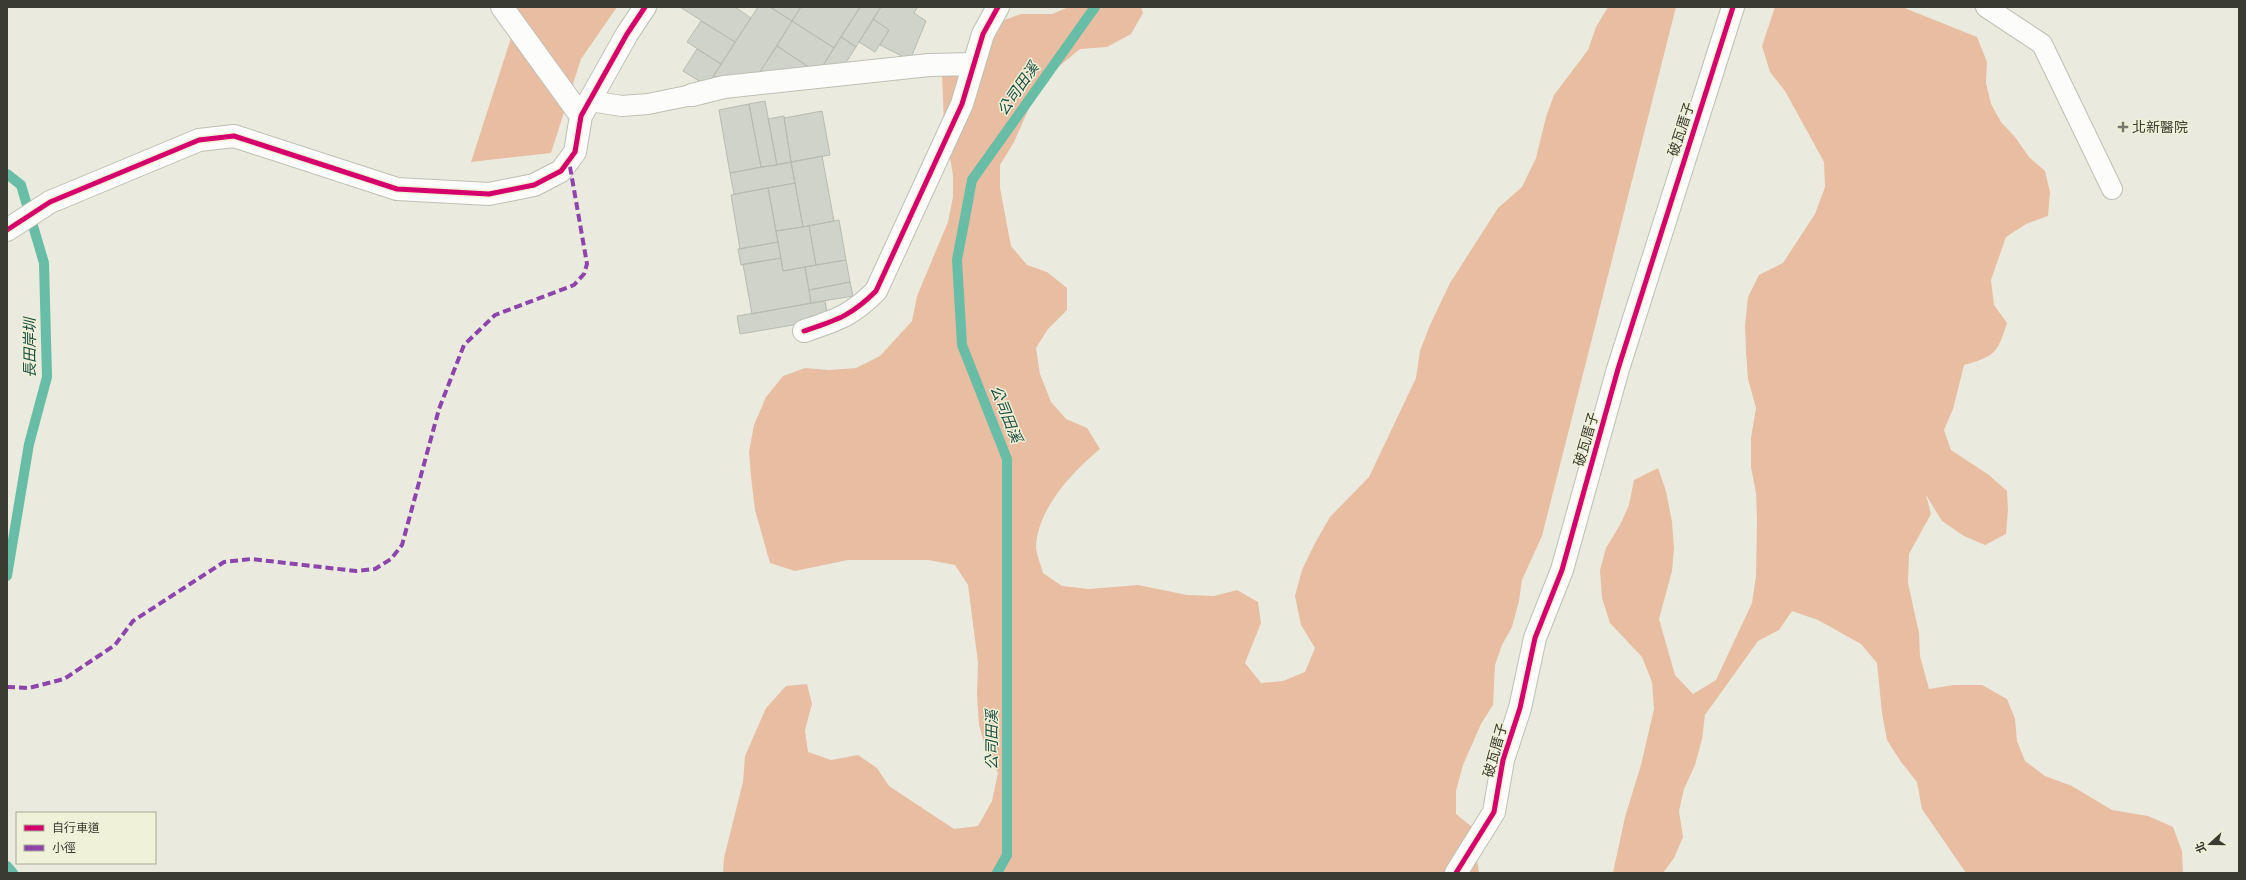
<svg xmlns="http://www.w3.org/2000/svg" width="2246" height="880" font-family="Jost,'Noto Sans TC',sans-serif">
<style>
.forest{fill:#e9bda2}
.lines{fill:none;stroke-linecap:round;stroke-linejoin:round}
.stream{stroke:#68bda6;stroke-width:10}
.building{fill:#d0d3ca;stroke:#b7bbb1}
.service-casing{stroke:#bfbfb5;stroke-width:22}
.minor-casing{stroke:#bfbfb5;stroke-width:24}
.service{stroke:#fcfcfa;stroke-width:20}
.minor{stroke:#fcfcfa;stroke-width:22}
.quiet{stroke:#8e44ad;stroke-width:4;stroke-dasharray:8 4;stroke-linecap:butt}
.cycleway-casing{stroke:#eff1d8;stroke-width:8}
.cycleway{stroke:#d6006c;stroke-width:5}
.poi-dot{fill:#78796e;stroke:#eff1d8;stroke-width:1.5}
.labels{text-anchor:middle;stroke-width:3;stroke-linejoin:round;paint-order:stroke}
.poi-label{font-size:14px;fill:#3a3b31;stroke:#eff1d8;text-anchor:start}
.street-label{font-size:14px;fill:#3a3b31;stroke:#eff1d8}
.water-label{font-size:15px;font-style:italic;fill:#1c4d40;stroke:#eff1d8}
</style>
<rect width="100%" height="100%" fill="#eaebde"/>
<!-- forest -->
<path class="forest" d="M490 7H617L581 59 551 153 471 162 511 38Z
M1069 7H1141L1143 13 1131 34 1107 47 1080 49 1041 81 1014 142 1000 165V188L1011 246 1027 265 1047 272 1067 288V310L1048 329 1036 348 1040 374 1051 402 1066 419 1087 428 1100 449C1073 471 1038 508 1036 546 1036 554 1041 565 1043 573L1062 586 1089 589 1138 585 1187 595 1214 596 1237 590 1258 602 1261 623 1245 663 1261 683 1283 681 1305 672 1315 648 1301 625 1295 596 1302 570 1315 543 1330 517 1369 477 1416 378 1420 351 1430 325 1450 283 1498 208 1522 187 1536 158 1546 117 1554 95 1588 50 1596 27 1608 7H1676L1542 536 1522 580 1519 601 1512 627 1502 645 1495 665 1493 705 1481 724 1463 765 1456 791V814L1472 827 1479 873H723L724 858 743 782 745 756 766 708 786 686 807 684 812 704 805 730 808 752 831 760 858 755 877 768 889 786 954 829 978 826 992 801 998 773 986 749 979 725 977 695 978 663 968 585 955 565 928 560H848L795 571 770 563 755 510 751 477 749 452 754 425 766 397 783 376 805 368 829 370 856 368 880 356 912 321 917 296 948 222 953 197V175L944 124 942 73 964 64 994 24 1021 14H1052Z
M1775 7H1902L1977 37 1987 62 1986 83 1991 104 2001 122 2015 137 2029 157 2045 171 2050 192 2048 216 2026 224 2006 237 1991 280 1994 305 2007 323C1997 354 1995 356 1964 365L1953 409 1944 430 1951 450 1989 475 2007 491 2008 510 2006 534 1985 545 1964 536 1942 521 1926 495 1931 514 1909 554 1908 583 1919 633 1920 656 1929 689 1954 685H1982L2007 699 2015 719 2017 741 2025 761 2045 776 2072 786 2112 810 2148 816 2173 827 2182 851 2183 873H1966L1922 809 1917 782 1901 762 1887 740 1882 713 1877 663 1861 644 1818 620 1792 611 1779 630 1758 641 1705 715 1702 739 1695 765 1684 789 1679 811 1683 837 1674 858 1663 873H1613L1625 817 1641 765 1654 709 1652 682 1642 657 1610 623 1602 598 1600 570 1606 548 1620 525 1629 505 1634 480 1658 468 1666 491 1672 522 1674 548 1672 571 1659 619 1675 675 1693 694 1716 680 1752 603 1756 576 1757 521 1756 493 1751 467V438L1756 408 1748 379 1746 352 1745 326 1748 297 1759 275 1783 263 1815 214 1825 187 1824 162 1785 91 1770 72 1762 46Z"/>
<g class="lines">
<!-- stream -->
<path class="stream" d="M7 174 21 185 44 263 47 377 29 444 7 576
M7 866 13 873
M997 873 1007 855V459L962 345 957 260 972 180 1095 7"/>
</g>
<!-- building -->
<path class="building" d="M680 7H735L751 18 735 42Z
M758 7H770L792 21 758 75 713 77Z
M770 7H801L792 21Z
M801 7H860L834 48 792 21Z
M860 7H881L856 47 841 37Z
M881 7H916L917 8 914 13 926 21 910 60 880 45 889 30 873 19Z
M873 19 889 30 875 52 859 42Z
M701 21 735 42 721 64 687 42Z
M792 21 834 48 818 73 777 46Z
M841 37 856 47 839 73 824 64Z
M777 46 810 68 758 75Z
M697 49 721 64 707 86 683 71Z
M765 101 777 165 761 167 749 104Z
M749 104 761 167 730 173 719 110Z
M822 111 830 155 791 162 784 118Z
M784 116 791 162 777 165 768 119Z
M822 156 834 221 803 227 791 162Z
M791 162 795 183 734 194 730 173Z
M795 183 803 227 776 231 768 188Z
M768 188 778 242 740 249 731 195Z
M839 220 846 260 816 265 809 226Z
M809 226 816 265 783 271 776 231Z
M778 242 781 258 741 265 738 249Z
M781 258 783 271 805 267 811 303 752 314 743 264Z
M846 260 850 282 809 290 805 267Z
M850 282 853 296 811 303 809 290Z
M825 301 828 319 740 334 737 316Z"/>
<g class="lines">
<defs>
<path id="service" d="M1986 7 2042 44 2112 189
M590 101 622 106 648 104 692 95"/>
<path id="minor" d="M502 7 581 116
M692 95 724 87 929 65 974 64
M7 230 50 202 199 140 234 136 397 189 489 194 534 185 561 171 575 152 581 116 627 34 645 7
M804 331C837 320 851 316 876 291L962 104 983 34 998 7
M1456 873 1494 812 1503 760 1520 708 1535 638 1562 570 1618 369 1733 7"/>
</defs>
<!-- service casing -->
<use href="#service" class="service-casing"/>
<!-- minor casing -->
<use href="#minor" class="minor-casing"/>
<!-- service -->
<use href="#service" class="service"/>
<!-- minor -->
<use href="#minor" class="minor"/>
<!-- quiet -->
<path class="quiet" d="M7 687 29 688 64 679 115 645 133 621 224 562 251 559 356 571 375 569 391 559 402 545 439 409 464 345 495 315 574 285 584 274 587 264 569 161"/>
<defs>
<path id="cycleway" d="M7 230 50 202 199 140 234 136 397 189 489 194 534 185 561 171 575 152 581 116 627 34 645 7
M804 331C837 320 851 316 876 291L962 104 983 34 998 7
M1456 873 1494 812 1503 760 1520 708 1535 638 1562 570 1618 369 1733 7"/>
</defs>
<!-- cycleway casing -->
<use href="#cycleway" class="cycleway-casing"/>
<!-- cycleway -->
<use href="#cycleway" class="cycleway"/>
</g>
<!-- markers -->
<path class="poi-dot" d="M2121 121h4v4h4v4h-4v4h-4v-4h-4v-4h4z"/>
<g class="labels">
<!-- poi labels -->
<g class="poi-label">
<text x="2132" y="132">北新醫院</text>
</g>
<!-- street labels -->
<g class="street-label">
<text transform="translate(1681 129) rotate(-72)" y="5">破瓦厝子</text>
<text transform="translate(1586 439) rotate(-74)" y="5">破瓦厝子</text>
<text transform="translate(1495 750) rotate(-75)" y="5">破瓦厝子</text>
</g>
<!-- water labels -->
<g class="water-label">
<text transform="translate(1018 89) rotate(-55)" y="5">公司田溪</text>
<text transform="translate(30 348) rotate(-90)" y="5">長田岸圳</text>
<text transform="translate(1006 414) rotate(68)" y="5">公司田溪</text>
<text transform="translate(992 740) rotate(-90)" y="5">公司田溪</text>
</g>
</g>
<!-- border -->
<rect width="2246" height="880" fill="none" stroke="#3a3b31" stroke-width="16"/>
<!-- legend -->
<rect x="16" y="812" width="140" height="52" fill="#eff1d8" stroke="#a7a895"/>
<rect x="24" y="825" width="20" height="6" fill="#d6006c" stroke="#a7a895"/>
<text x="52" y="832" font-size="12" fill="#3a3b31">自行車道</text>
<rect x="24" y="845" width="20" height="6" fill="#8e44ad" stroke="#a7a895"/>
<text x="52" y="852" font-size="12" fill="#3a3b31">小徑</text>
<!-- north arrow -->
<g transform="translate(2210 844) rotate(249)" stroke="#eff1d8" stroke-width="3" paint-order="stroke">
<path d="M0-3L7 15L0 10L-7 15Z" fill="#3a3b31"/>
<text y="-6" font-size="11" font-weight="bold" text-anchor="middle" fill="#3a3b31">北</text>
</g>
</svg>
